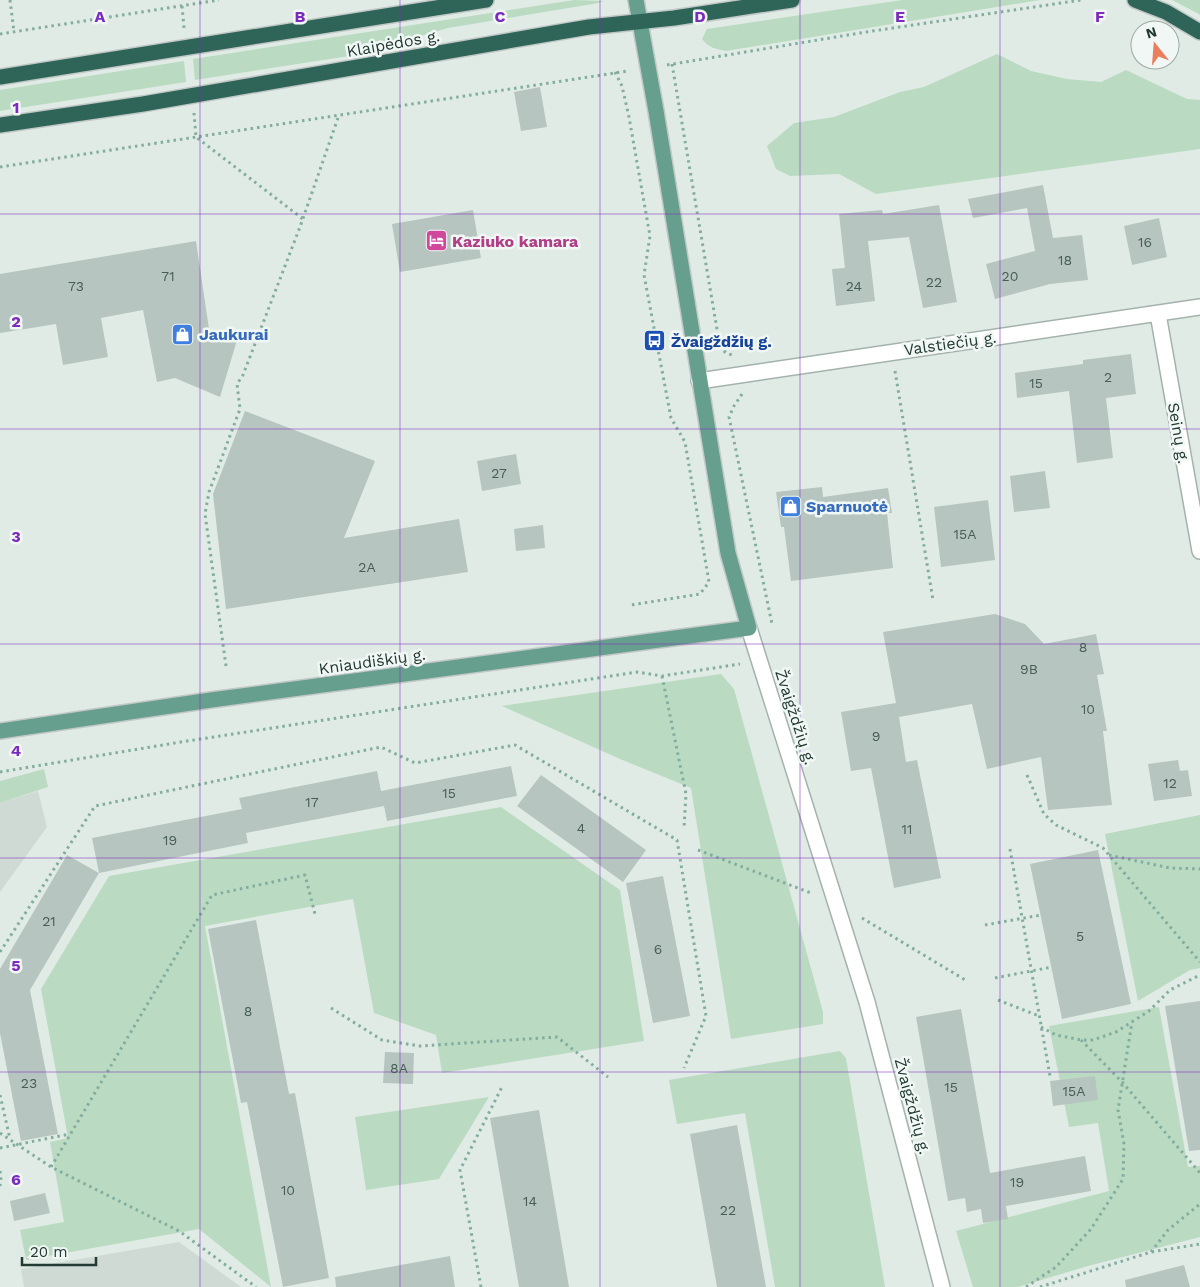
<svg xmlns="http://www.w3.org/2000/svg" width="1200" height="1287" font-family="'Work Sans',sans-serif">
<style>
.built{fill:#cfdad5}
.green{fill:#badbc2}
.building{fill:#b6c5bf}
.lines{fill:none;stroke-linecap:round;stroke-linejoin:round}
.minor-casing{stroke:#a4b2ad;stroke-width:18}
.major-casing{stroke:#c1c8c6;stroke-width:18}
.highway-casing{stroke:#c1c8c6;stroke-width:18}
.path{stroke:#82ad9f;stroke-width:3;stroke-dasharray:2.5 4;stroke-linecap:butt}
.minor{stroke:#fff;stroke-width:15}
.major{stroke:#679f8f;stroke-width:15}
.highway{stroke:#2f6559;stroke-width:15}
.grid{fill:none;stroke:#7b2cbf;stroke-width:1;stroke-opacity:0.55}
.labels{text-anchor:middle;stroke-width:5;stroke-linejoin:round;paint-order:stroke}
.number-label{font-size:14px;fill:#475d56}
.street-label{font-size:16px;fill:#223a33;stroke:#f1f7f4}
.hotel-label{font-size:16px;font-weight:bold;fill:#b23c85;stroke:#f1f7f4;text-anchor:start}
.shop-label{font-size:16px;font-weight:bold;fill:#366cbe;stroke:#f1f7f4;text-anchor:start}
.transit-label{font-size:16px;font-weight:bold;fill:#164399;stroke:#f1f7f4;text-anchor:start}
.grid-label{font-size:16px;text-anchor:middle;font-weight:bold;fill:#7b2cbf;stroke:#f1f7f4;stroke-width:5;stroke-linejoin:round;paint-order:stroke}
</style>
<rect width="100%" height="100%" fill="#e1ebe6"/>
<!-- built -->
<path class="built" d="M38 791 47 827 0 892V803Z
M179 1242 241 1287H24L21 1269Z"/>
<!-- green -->
<path class="green" d="M574 0 603 1 599 3 448 28 356 55 195 80 193 59Z
M902 0H1040L726 51C716 49 709 48 702 39L707 29Z
M1172 0H1200V15L1197 13Z
M997 54 1031 71 1067 79 1101 82 1126 70 1187 99 1200 100V149L876 194 839 174 790 176 776 169 767 146 794 123 834 117 900 92 924 87Z
M184 61 186 82 0 111V90Z
M721 674 734 689 823 1012V1024L731 1039 691 788 620 759 502 706Z
M44 769 48 787 0 803V781Z
M501 807 620 890 644 1041 442 1073 436 1035 374 1013 353 899 205 926 271 1287 199 1229 26 1260 20 1230 64 1222 50 1142 68 1138 41 989 109 876Z
M1200 815V968L1190 970 1138 1001 1105 834Z
M1159 1007 1188 1167 1200 1166V1237L1088 1266 1018 1287H973L956 1231 1109 1191 1098 1123 1069 1127 1049 1026Z
M840 1051 846 1058 885 1287H775L745 1113 677 1124 669 1080Z
M489 1097 439 1179 366 1190 355 1117Z"/>
<!-- building -->
<path class="building" d="M540 87 547 127 521 131 514 92Z
M1043 185 1053 238 1082 235 1088 280 1050 284 995 299 986 264 1035 251 1027 208 973 218 968 199Z
M939 205 957 302 923 308 909 237 868 241 875 301 836 306 832 269 845 268 839 214 882 210 883 214Z
M473 210 481 258 400 272 392 224Z
M1159 218 1167 257 1132 265 1124 226Z
M196 241 209 329 237 340 220 397 175 378 157 382 143 310 101 318 108 357 63 365 56 324 0 333V274Z
M1131 354 1136 394 1106 398 1113 458 1077 463 1069 391 1017 398 1015 373 1083 364V360Z
M245 411 375 461 344 538 459 519 468 572 226 609 213 494Z
M516 454 521 484 482 491 477 461Z
M1045 471 1050 508 1014 512 1010 476Z
M822 487 823 497 888 488 892 513H887L893 568 791 581 784 527H781L776 492Z
M988 500 995 560 941 567 934 507Z
M543 525 545 548 516 551 514 529Z
M995 614 1025 624 1044 644 1096 634 1104 674 1097 675 1107 731H1103L1112 805 1048 810 1041 757 987 769 972 704 899 717 906 762 917 760 941 878 894 888 871 768 851 771 841 712 896 703 883 632Z
M1178 760 1180 771 1188 770 1192 796 1154 801 1148 764Z
M511 766 517 796 387 821 381 791Z
M377 771 384 806 246 833 248 843 99 873 92 838 242 809 239 798Z
M541 775 646 850 623 882 517 806Z
M1098 850 1131 1004 1062 1019 1030 864Z
M67 855 99 873 30 990 58 1134 21 1141 0 1033V969Z
M663 876 690 1016 653 1023 626 883Z
M256 920 289 1094 295 1093 329 1278 283 1287 247 1102 241 1103 208 929Z
M1200 1001V1150L1189 1151 1165 1006Z
M961 1009 990 1173 1085 1156 1091 1191 1006 1206 1008 1219 983 1223 981 1209 967 1212 965 1198 948 1201 916 1017Z
M385 1052 414 1053 413 1084 383 1083Z
M1095 1076 1098 1100 1053 1106 1050 1081Z
M539 1110 569 1287H519L490 1118Z
M737 1125 766 1287H717L690 1134Z
M45 1193 50 1213 14 1221 10 1201Z
M450 1256 455 1287H336L335 1277Z
M1184 1265 1190 1287H1126L1125 1280Z"/>
<g class="lines">
<defs>
<path id="minor" d="M1158 314 1200 551
M699 381 1200 307
M749 628 867 1002 942 1287"/>
<path id="major" d="M0 731 211 700 749 628 728 553 656 111 636 0"/>
<path id="highway" d="M1135 0 1166 12 1200 32
M0 77 486 0
M0 125 143 104 589 27 674 18 792 0"/>
</defs>
<!-- minor casing -->
<use href="#minor" class="minor-casing"/>
<!-- major casing -->
<use href="#major" class="major-casing"/>
<!-- highway casing -->
<use href="#highway" class="highway-casing"/>
<!-- path -->
<path class="path" d="M10 0 14 32
M182 6 184 28
M0 34 219 0
M672 64 720 347 726 353 732 355
M667 65 866 32 1081 0
M615 72 622 86 629 117 650 236 644 275 671 418 685 442 709 582 700 594 631 605
M194 113 196 137 303 219
M0 167 628 71
M895 371 933 600
M742 394 734 406 729 417 772 624
M226 666 205 514 209 492 240 409 237 384 243 375 300 227 339 115
M662 676 686 794 684 828
M0 772 181 742 637 672 662 676 740 664
M1027 775 1044 814 1056 825 1103 848 1200 962
M1010 849 1050 1076
M698 850 811 893
M1109 855 1170 868 1200 869
M862 918 967 981
M985 925 1041 915
M0 952 95 806 381 747 415 763 515 745 677 840 706 1016 684 1068
M995 978 1052 967
M998 1000 1039 1016
M331 1008 382 1040 420 1046 557 1037 608 1077
M1041 1027 1056 1035 1081 1040H1093L1116 1032 1149 1011 1170 990 1200 975
M1081 1040 1122 1082 1200 1173
M0 1095 10 1139
M0 1133 51 1167 179 1231 256 1287
M0 1148 70 1134
M51 1167 212 895 305 875 315 914
M0 1171 1 1177 0 1186
M1151 1252 1168 1230 1200 1204
M481 1287 460 1170 503 1085
M1026 1287 1056 1267 1091 1229 1123 1179 1124 1144 1118 1110 1132 1022
M1040 1287 1151 1252 1200 1244"/>
<!-- minor -->
<use href="#minor" class="minor"/>
<!-- major -->
<use href="#major" class="major"/>
<!-- highway -->
<use href="#highway" class="highway"/>
</g>
<!-- grid -->
<path class="grid" d="M200 0V1287M400 0V1287M600 0V1287M800 0V1287M1000 0V1287M0 214H1200M0 429H1200M0 644H1200M0 858H1200M0 1072H1200"/>
<!-- icons -->
<defs>
<symbol id="hotel-square" viewBox="-11 -11 22 22"><rect x="-9" y="-9" width="18" height="18" rx="4" fill="#d1479c" stroke="#f1f7f4"/><path d="M-6-4.5h1.5V1H6V5H4.5V3h-9V5H-6ZM-4 0a1.8 1.8 0 1 1 3.6 0ZM.5 0V-2.5h3Q6-2.5 6 0Z" fill="#fff"/></symbol>
<symbol id="shop-square" viewBox="-11 -11 22 22"><rect x="-9" y="-9" width="18" height="18" rx="4" fill="#3f7fe0" stroke="#f1f7f4"/><path d="M-5-2.5h2.3a2.7 3.5 0 0 1 5.4 0H5L5.5 6h-11ZM-1.5-2.5h3a1.5 2.3 0 0 0-3 0Z" fill="#fff"/></symbol>
<symbol id="bus-square" viewBox="-11 -11 22 22"><rect x="-9" y="-9" width="18" height="18" rx="4" fill="#1a4fb4" stroke="#f1f7f4"/><path d="M-5-6H5V4H4V6H2V4H-2V6H-4V4H-5ZM-3.5-4V0h7V-4ZM-3.5 1.2v1.5H-2V1.2ZM2 1.2v1.5H3.5V1.2Z" fill="#fff"/></symbol>
</defs>
<g fill-rule="evenodd">
<use href="#hotel-square" x="424" y="228" width="25" height="25"/>
<use href="#shop-square" x="170" y="322" width="25" height="25"/>
<use href="#bus-square" x="642" y="328" width="25" height="25"/>
<use href="#shop-square" x="778" y="494" width="25" height="25"/>
</g>
<g class="labels">
<!-- number labels -->
<g class="number-label">
<text x="1145" y="247">16</text>
<text x="1065" y="265">18</text>
<text x="168" y="281">71</text>
<text x="1010" y="281">20</text>
<text x="934" y="287">22</text>
<text x="76" y="291">73</text>
<text x="854" y="291">24</text>
<text x="1108" y="382">2</text>
<text x="1036" y="388">15</text>
<text x="499" y="478">27</text>
<text x="965" y="539">15A</text>
<text x="367" y="572">2A</text>
<text x="1083" y="652">8</text>
<text x="1029" y="674">9B</text>
<text x="1088" y="714">10</text>
<text x="876" y="741">9</text>
<text x="1170" y="788">12</text>
<text x="449" y="798">15</text>
<text x="312" y="807">17</text>
<text x="581" y="833">4</text>
<text x="907" y="834">11</text>
<text x="170" y="845">19</text>
<text x="49" y="926">21</text>
<text x="1080" y="941">5</text>
<text x="658" y="954">6</text>
<text x="248" y="1016">8</text>
<text x="399" y="1073">8A</text>
<text x="29" y="1088">23</text>
<text x="951" y="1092">15</text>
<text x="1074" y="1096">15A</text>
<text x="1017" y="1187">19</text>
<text x="288" y="1195">10</text>
<text x="530" y="1206">14</text>
<text x="728" y="1215">22</text>
</g>
<!-- street labels -->
<g class="street-label">
<text transform="translate(393 43) rotate(-10)" y="6">Klaipėdos g.</text>
<text transform="translate(950 343) rotate(-8)" y="6">Valstiečių g.</text>
<text transform="translate(1179 433) rotate(80)" y="6">Seinų g.</text>
<text transform="translate(372 661) rotate(-8)" y="6">Kniaudiškių g.</text>
<text transform="translate(796 717) rotate(72)" y="6">Žvaigždžių g.</text>
<text transform="translate(913 1106) rotate(75)" y="6">Žvaigždžių g.</text>
</g>
<!-- hotel labels -->
<g class="hotel-label">
<text x="452" y="247">Kaziuko kamara</text>
</g>
<!-- shop labels -->
<g class="shop-label">
<text x="199" y="340">Jaukurai</text>
<text x="806" y="512">Sparnuotė</text>
</g>
<!-- transit labels -->
<g class="transit-label">
<text x="671" y="347">Žvaigždžių g.</text>
</g>
</g>
<g class="grid-label">
<text x="100" y="22">A</text>
<text x="300" y="22">B</text>
<text x="500" y="22">C</text>
<text x="700" y="22">D</text>
<text x="900" y="22">E</text>
<text x="1100" y="22">F</text>
<text x="16" y="113">1</text>
<text x="16" y="327">2</text>
<text x="16" y="542">3</text>
<text x="16" y="756">4</text>
<text x="16" y="971">5</text>
<text x="16" y="1185">6</text>
</g>
<!-- north arrow -->
<g transform="translate(1155 45) rotate(343)"><circle r="24" fill="#f1f7f4" stroke="#9eaba7"/>
<path d="M0-4L9 19L0 12L-9 19Z" fill="#ec7d5d"/>
<text y="-8" font-size="14" font-weight="bold" text-anchor="middle" fill="#223a33">N</text>
</g>
<!-- scale -->
<path d="M22 1257v8h74v-8" fill="none" stroke="#223a33" stroke-width="2.5"/>
<text x="30" y="1257" font-size="15" fill="#223a33" stroke="#f1f7f4" stroke-width="4" paint-order="stroke">20 m</text>
</svg>
